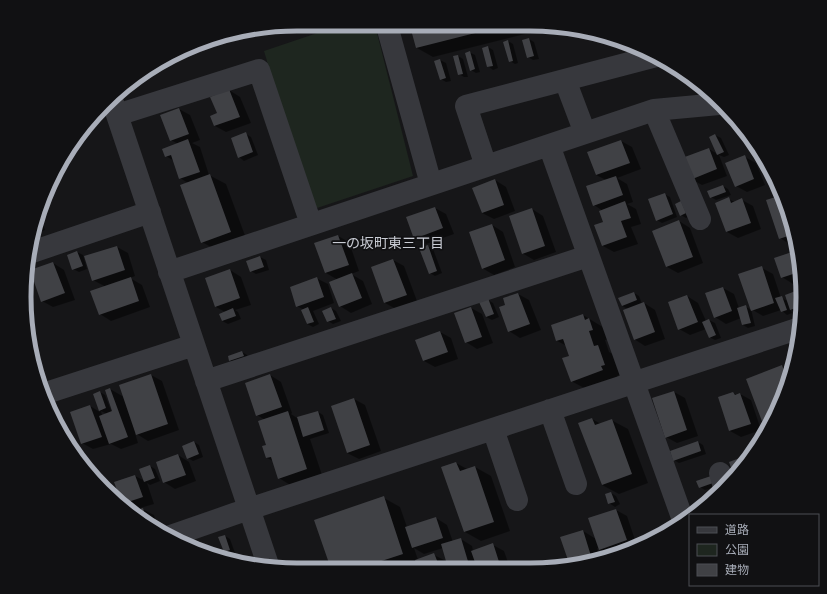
<svg xmlns="http://www.w3.org/2000/svg" width="827" height="594" font-family="'IBM Plex Sans','Noto Sans JP',sans-serif">
<style>
.green{fill:#1e261f}
.shadow{fill:#0007;fill-rule:evenodd}
.building{fill:#404145}
.lines{fill:none;stroke-linecap:round;stroke-linejoin:round}
.minor{stroke:#37383d;stroke-width:22}
.labels{text-anchor:middle;stroke-width:3.5;stroke-linejoin:round;paint-order:stroke}
.neighbourhood-label{font-size:14px;fill:#c9ccd4;stroke:#111113}
.rim{fill:none;stroke:#a8adb8;stroke-width:5}
</style>
<rect width="100%" height="100%" fill="#161618"/>
<!-- green -->
<path class="green" d="M341 25H375L413 176 311 210 264 51Z"/>
<!-- shadow -->
<path class="shadow" d="M411 26 545 29 433 57 417 48Z
M529 39 534 42 539 59 533 60 528 57Z
M508 41 513 44 518 63 515 64 510 61Z
M488 47 493 50 498 68 493 70 488 66Z
M469 52 475 55 480 72 476 73 471 70Z
M458 56 463 59 468 77H464L459 74Z
M440 60 446 63 451 81 446 82 441 79Z
M229 90 240 97 251 123 226 132 215 126 212 116 218 114Z
M179 109 190 115 200 140 192 143 200 147 209 175 226 184 247 241 218 251 202 242 188 183 180 178 174 161 166 156 178 144 171 140 162 115Z
M246 134 251 137 258 155 244 161 239 157Z
M715 135 721 138 729 155 724 157 719 155 727 176 702 185 691 179 709 149 719 155 710 137Z
M621 141 632 147 641 169 617 178 627 184 633 202 627 204 636 209 641 224 631 227 638 244 614 252 603 246 596 225 604 222 603 211 594 205 606 180 596 175Z
M753 142 767 161 754 155 750 143Z
M745 157 756 163 765 185 747 192 736 186Z
M495 180 506 187 515 211 494 219 482 213Z
M723 186 728 189 731 195 716 200 711 197Z
M664 194 670 197 677 217 662 223 657 220Z
M728 199 735 202 742 200 753 206 761 229 738 238 727 232Z
M676 204 691 216 686 218 681 215Z
M435 208 446 214 454 234 426 244 415 238Z
M532 209 543 216 556 252 534 260 522 253Z
M789 209 796 243 791 245 780 238Z
M40 217 45 230 35 234 36 238 33 239Z
M679 221 690 228 703 263 678 273 667 267Z
M492 225 503 232 515 267 494 275 482 268Z
M338 236 349 242 359 271 351 274 363 281 372 304 351 313 340 306 338 280 326 273Z
M428 246 433 249 442 273 435 276 430 273Z
M117 247 128 253 135 276 130 278 142 285 150 307 111 321 100 314 106 287 93 280Z
M77 252 83 255 87 269 79 272 73 269Z
M260 257 266 260 269 270 256 274 251 271Z
M393 260 404 266 417 301 396 309 385 303Z
M801 262V283L800 281 793 284 782 277Z
M53 263 64 270 75 300 53 307 42 301Z
M762 268 773 274 781 298 788 301 802 291V310L797 313 790 309 792 313 787 315 781 310 763 316 751 309 755 326 748 328 743 325 741 318 726 324 715 317 723 288 734 294 739 308 745 306 751 310Z
M230 270 241 277 251 305 235 310 238 312 241 319 228 324 222 321 225 312 216 307 206 279Z
M316 278 328 284 334 303 313 311 319 324 313 327 307 324 304 310 297 306Z
M634 293 639 296 642 304 644 303 655 310 665 339 645 346 634 339 628 309 622 306Z
M518 294 529 300 541 330 520 338 509 331 507 305Z
M687 296 698 303 706 321 709 320 715 323 721 338 715 340 709 337 706 329 690 335 679 329Z
M488 300 493 303 499 317 492 320 486 317Z
M331 308 336 311 341 321 333 324 328 321Z
M471 308 482 314 493 343 477 349 466 342Z
M583 315 606 329 609 339 605 340 609 352 615 355 621 374 617 376 618 380 588 390 571 381 570 356 567 346 557 341Z
M440 332 451 338 458 359 435 367 424 361 416 340Z
M242 352 247 355 249 359 235 363 230 360Z
M782 366 792 372 775 418 769 427 764 424 747 380Z
M151 375 162 381 179 430 148 441 135 433 138 443 121 449 111 444 93 449 82 443 90 406 100 412 94 395 100 392 105 395 112 413 114 412 106 390 110 389 124 397ZM101 411 107 414 102 416Z
M270 375 281 382 292 413 291 414 297 418 318 412 323 415 329 433 310 439 323 478 295 488 279 478 273 461 267 458 264 447 268 446 265 420 257 415Z
M674 392 685 398 698 436 677 443 666 437Z
M733 393 737 395 740 394 751 400 761 430 741 437 730 431Z
M354 399 365 405 381 451 359 459 347 453Z
M592 419 601 424 611 420 628 429 648 483 619 494 602 485Z
M194 442 199 445 203 457 193 461 188 458Z
M698 442 703 445 706 454 679 463 674 460Z
M752 454 746 463 735 475 730 462Z
M178 455 189 462 196 481 175 489 164 482Z
M456 463 467 469 475 467 491 476 510 531 481 541 465 532Z
M150 466 155 469 160 481 150 485 147 483 154 504 140 508 154 515 159 531 130 513 136 511 123 504 115 483 135 476 145 481Z
M711 478 718 486 705 490 700 487Z
M611 493 616 496 620 504 615 507 609 503Z
M384 498 400 507 407 527 436 518 447 525 453 542 461 539 472 546 473 551 493 545 504 551 510 568 419 569 417 563 402 569H332L316 520ZM414 548 424 554 443 548 448 562 434 555 418 560Z
M616 510 627 516 637 546 609 555 597 548 600 557 574 565 569 562 583 531 596 539Z
M225 536 230 539 235 553 230 555 224 552Z"/>
<!-- building -->
<path class="building" d="M410 26 495 28 416 48Z
M529 38 534 56 527 58 522 40Z
M508 40 513 61 509 62 503 42Z
M488 46 493 66 487 67 482 48Z
M470 51 475 69 470 71 465 53Z
M458 55 463 74 458 75 453 56Z
M440 59 446 78 440 80 434 61Z
M229 89 240 117 214 126 210 116 217 113 210 97Z
M179 108 189 134 170 141 160 115Z
M246 132 253 152 238 158 231 138Z
M715 134 724 152 717 155 709 137Z
M188 139 200 172 179 179 171 155 165 157 162 149Z
M621 140 630 163 596 175 587 152Z
M752 141 759 150 761 153 754 156 749 142Z
M709 148 717 169 690 180 682 158Z
M745 155 754 179 735 187 725 163Z
M210 174 231 232 201 243 180 185Z
M616 176 623 195 593 206 586 186Z
M495 179 504 205 482 213 472 188Z
M723 185 726 192 710 198 707 191Z
M665 193 673 214 656 221 648 199Z
M782 195 789 209 794 234 779 239 766 200Z
M729 197 731 203 742 198 751 223 726 232 715 203Z
M625 201 631 218 621 221 627 237 602 246 594 225 603 222 599 211Z
M681 201 686 213 680 216 675 204Z
M435 207 443 228 414 239 406 217Z
M532 208 545 246 522 254 509 216Z
M679 220 693 257 666 267 652 231Z
M492 224 505 260 482 269 469 232Z
M338 235 349 265 325 273 314 243Z
M428 245 437 271 429 274 419 248Z
M117 246 125 270 92 281 84 256Z
M798 250 801 262V278L795 280 793 274 781 278 774 258Z
M77 251 83 266 72 270 67 255Z
M260 256 264 267 250 272 246 261Z
M393 259 407 295 384 303 371 267Z
M53 262 65 293 41 302 30 270Z
M762 266 774 303 751 311 738 274Z
M230 269 240 298 215 307 205 278Z
M352 273 362 298 339 307 329 282Z
M131 277 139 301 99 315 90 291Z
M317 277 324 297 296 307 290 287Z
M723 287 732 311 714 318 705 293Z
M801 289 802 306 790 310 785 295Z
M634 292 637 300 622 306 618 298Z
M518 293 530 324 508 332 499 307 505 305 503 298Z
M687 295 698 322 678 330 668 302Z
M782 296 787 310 781 312 775 298Z
M488 298 494 314 486 317 479 302Z
M644 302 655 332 634 340 623 310Z
M746 305 751 323 742 325 737 308Z
M308 307 314 322 307 324 301 310Z
M331 307 336 319 327 322 322 311Z
M471 307 482 337 465 343 454 313Z
M233 308 236 316 222 321 219 314Z
M583 314 585 320 589 318 593 330 589 331 594 346 598 345 605 365 601 366 603 370 571 382 562 358 569 356 563 339 556 341 551 325Z
M709 319 716 335 709 338 702 322Z
M440 331 448 352 423 361 415 340Z
M242 351 244 356 229 361 228 356Z
M782 365 787 379 780 382 784 393 773 420 763 424 746 379Z
M151 374 168 424 136 435 119 385Z
M270 374 282 407 256 416 245 383Z
M110 388 128 437 109 444 99 416 112 411 105 390Z
M100 391 106 408 99 411 93 394Z
M674 391 687 430 665 438 652 398Z
M733 392 735 395 740 393 751 424 729 431 718 397Z
M354 398 370 445 347 453 331 406Z
M90 405 102 437 81 444 70 412Z
M288 411 307 469 278 479 271 457 266 458 262 446 266 445 258 421Z
M318 411 324 430 303 437 297 417Z
M592 418 595 425 612 419 632 474 602 485 578 423Z
M194 441 199 454 187 459 182 446Z
M698 441 701 451 673 461 670 451Z
M753 453 746 463 734 476 729 462Z
M178 454 186 475 163 483 156 462Z
M456 462 460 471 475 466 494 522 464 532 441 467Z
M150 465 155 478 144 482 139 469Z
M135 475 143 497 122 504 114 482Z
M711 476 713 483 699 488 696 481Z
M611 492 615 502 608 504 605 494Z
M384 496 403 554 357 569H331L314 520Z
M715 496 710 502 705 505 703 500Z
M143 508 148 525 130 512Z
M616 509 627 540 599 550 588 518Z
M436 517 443 538 412 548 405 527Z
M583 530 591 556 569 563 560 537Z
M225 535 230 550 224 552 218 537Z
M461 538 470 568H448L441 544Z
M493 543 501 568H477L471 551Z
M434 553 440 568 418 569 415 560Z"/>
<g class="lines">
<!-- minor -->
<path class="minor" d="M387 26 431 184
M565 80 585 133
M112 100 269 568
M654 110 700 219
M117 115 259 70 311 224
M549 145 683 520
M486 166 466 106 656 56
M29 253 150 212
M169 272 654 110 719 104
M206 381 588 256
M43 394 194 345
M550 410 576 484
M493 429 517 500
M720 473 724 487
M168 537 234 514 800 328"/>
</g>
<g class="labels">
<!-- neighbourhood labels -->
<g class="neighbourhood-label">
<text x="388" y="248">一の坂町東三丁目</text>
</g>
</g>
<!-- crop -->
<path d="M0 0H827V594H0ZM297 31H530A266 266 0 0 1 796 297V297A266 266 0 0 1 530 563H297A266 266 0 0 1 31 297V297A266 266 0 0 1 297 31Z" fill="#111113" fill-rule="evenodd"/>
<path class="rim" d="M297 31H530A266 266 0 0 1 796 297V297A266 266 0 0 1 530 563H297A266 266 0 0 1 31 297V297A266 266 0 0 1 297 31Z"/>
<!-- legend -->
<rect x="689" y="514" width="130" height="72" fill="#111113" stroke="#4d4f55"/>
<rect x="697" y="527" width="20" height="6" fill="#37383d" stroke="#4d4f55"/>
<text x="725" y="534" font-size="12" fill="#a8adb8">道路</text>
<rect x="697" y="544" width="20" height="12" fill="#1e261f" stroke="#4d4f55"/>
<text x="725" y="554" font-size="12" fill="#a8adb8">公園</text>
<rect x="697" y="564" width="20" height="12" fill="#404145" stroke="#4d4f55"/>
<text x="725" y="574" font-size="12" fill="#a8adb8">建物</text>
</svg>
